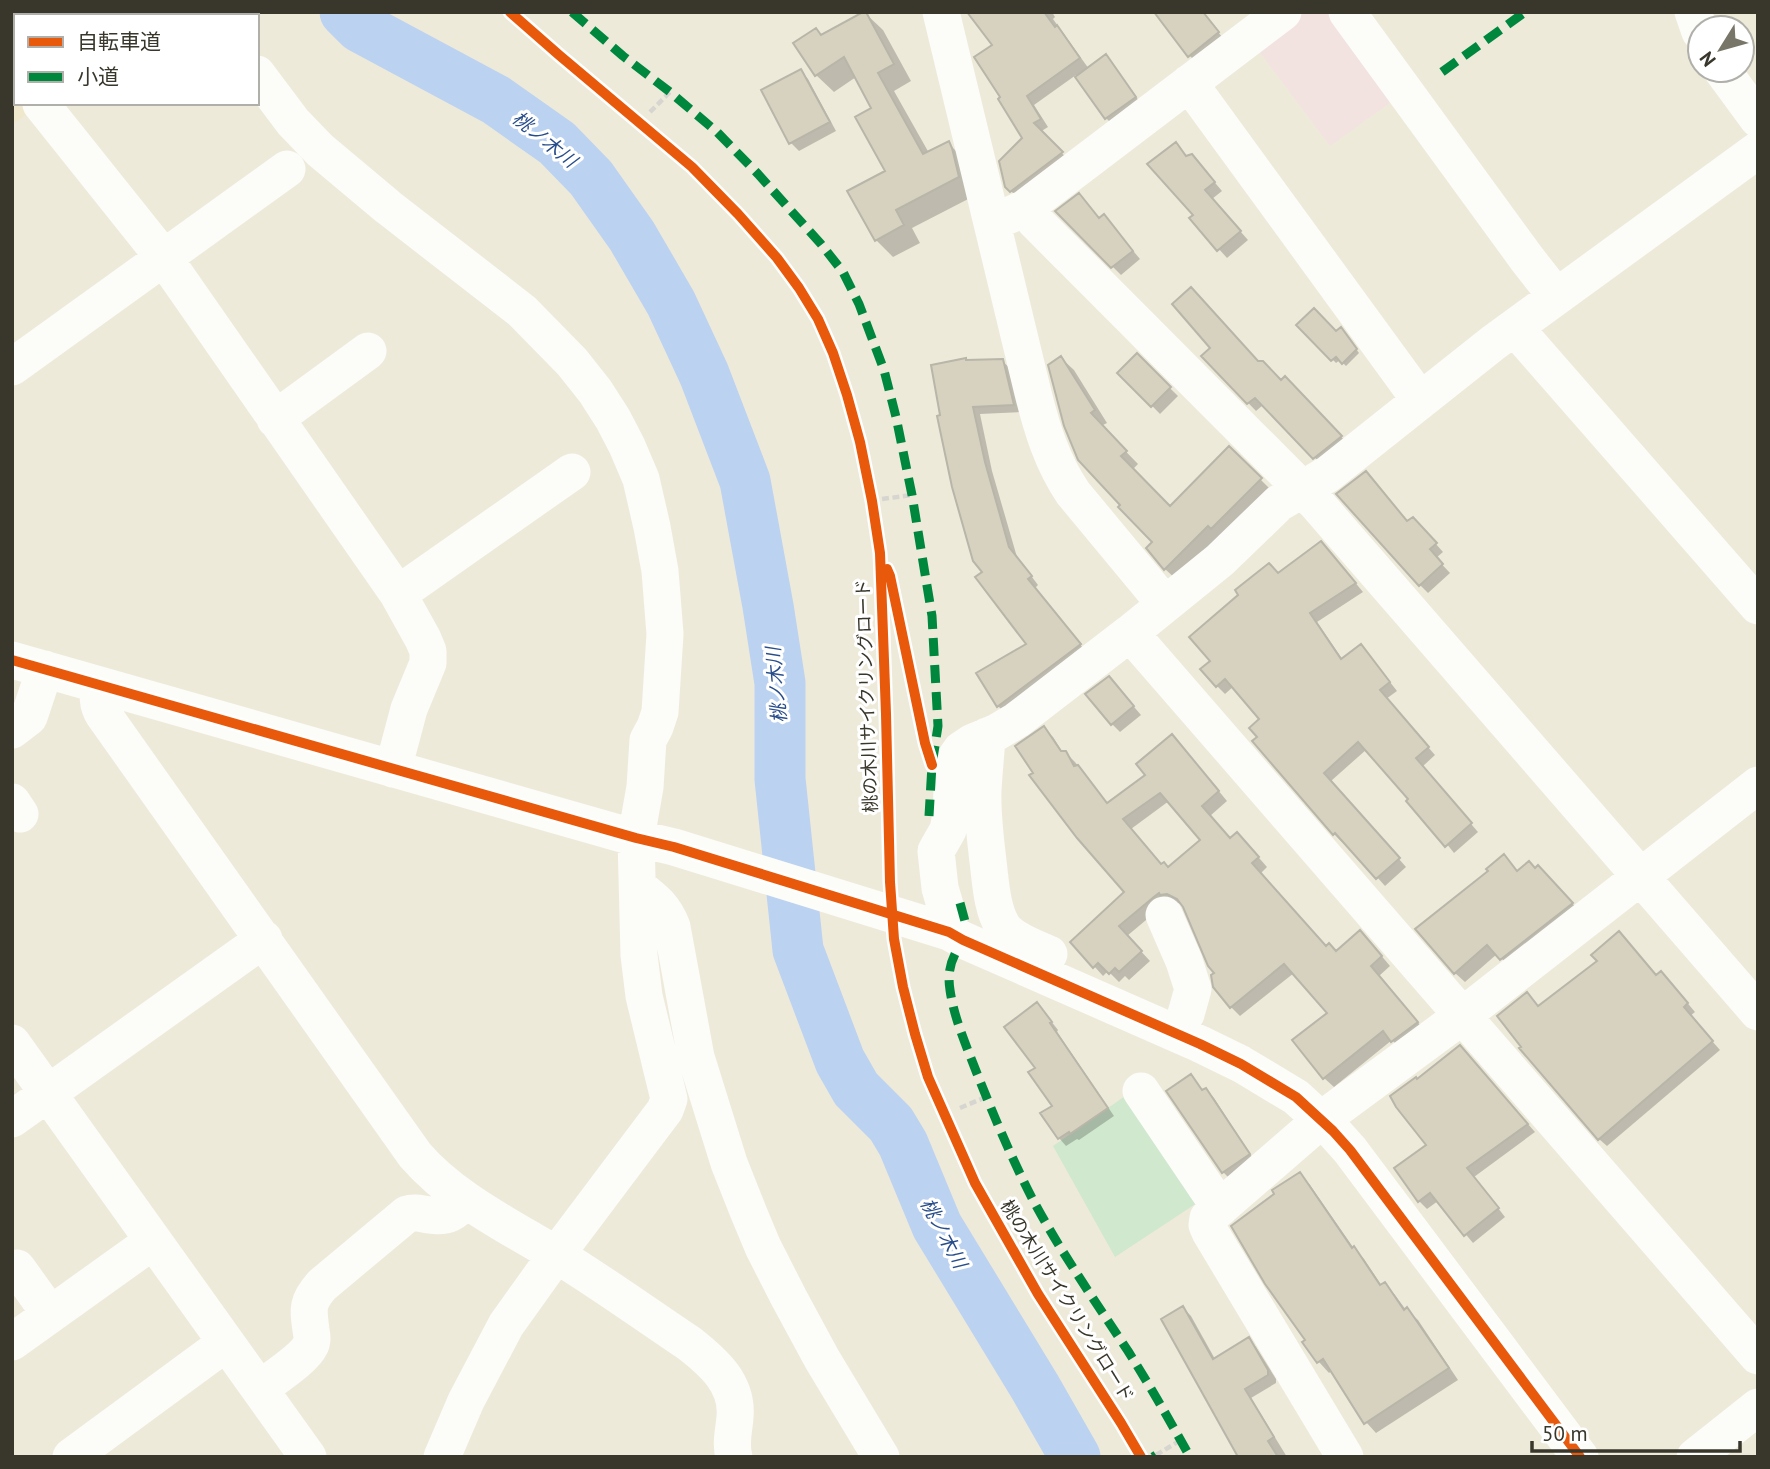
<svg xmlns="http://www.w3.org/2000/svg" width="1770" height="1469" font-family="'PT Sans','Noto Sans JP',sans-serif">
<style>
.commercial{fill:#f2e3e1}
.built{fill:#efe8cd}
.green{fill:#d0e8cd}
.shadow{fill:#0003;fill-rule:evenodd}
.lines{fill:none;stroke-linecap:round;stroke-linejoin:round}
.river{stroke:#bcd2f1;stroke-width:51}
.building{fill:#d7d2bf;stroke:#b8b5a9;stroke-width:2;fill-rule:evenodd}
.path{stroke:#d6d5d0;stroke-width:4.5;stroke-dasharray:7 3.5;stroke-linecap:butt}
.minor{stroke:#fcfcf9;stroke-width:37}
.quiet{stroke:#00873e;stroke-width:9;stroke-dasharray:18 9;stroke-linecap:butt}
.cycleway-casing{stroke:#fff;stroke-width:15}
.cycleway{stroke:#e8590c;stroke-width:10}
.labels{text-anchor:middle;stroke-width:6;stroke-linejoin:round;paint-order:stroke}
.street-label{font-size:18px;fill:#39372b;stroke:#fff}
.water-label{font-size:19px;font-style:italic;fill:#284d8b;stroke:#fff}
</style>
<rect width="100%" height="100%" fill="#eeeada"/>
<!-- commercial -->
<path class="commercial" d="M1303 12H1336L1397 98 1330 146 1255 46Z"/>
<!-- built -->
<path class="built" d="M12 12H169L164 16H16V103H42L12 125Z"/>
<!-- green -->
<path class="green" d="M1131 1092 1200 1201 1115 1257 1053 1146Z"/>
<!-- shadow -->
<path class="shadow" d="M970 12H1052L1055 17 1053 19 1089 69 1113 65 1142 105 1114 126 1106 118 1076 75 1034 105 1048 127 1040 132 1070 161 1019 199 1006 186 1024 138 994 45Z
M1203 12 1225 41 1197 63 1189 55Z
M865 13 883 30 911 81 894 91 929 153 948 143 966 161 976 195 912 228 920 243 893 257 876 240 887 172 874 109 856 77 834 92 816 75 822 36Z
M800 71 808 79 836 131 799 151 791 143Z
M1175 144 1187 157 1200 165 1222 191 1212 199 1248 240 1227 258 1191 218 1195 215Z
M1058 212 1100 220 1104 216 1140 259 1121 275Z
M1299 325 1336 334 1344 332 1359 353 1346 366 1340 360 1336 363Z
M1137 356 1178 396 1160 414 1120 373Z
M1203 356 1258 363 1281 382 1285 378 1349 445 1322 465 1263 405 1256 411Z
M1061 358 1074 370 1107 423 1101 426 1138 464 1132 470 1170 508 1229 448 1273 492 1178 581 1165 569 1155 542 1123 505Z
M1002 361 1011 369 1021 412 980 414 992 471 1017 557 1038 585 1035 588 1087 653 1006 714 998 706 978 674 1028 645 984 572 967 362Z
M1408 523 1421 527 1443 552 1436 558 1450 573 1428 593 1420 585Z
M1329 551 1363 592 1317 622 1343 660 1368 654 1397 691 1386 699 1435 755 1422 767 1478 832 1454 853 1411 799 1367 749 1331 781 1406 867 1385 886 1344 840 1342 842 1334 834 1254 742 1259 737 1262 719 1234 686 1225 694 1217 686 1212 661 1279 575Z
M1117 687 1141 715 1120 732 1112 724Z
M1043 728 1053 737 1063 753H1066L1075 762 1108 805 1148 776 1181 745 1227 801 1210 816 1230 840 1246 843 1267 867 1260 874 1327 948 1336 953 1369 941 1390 966 1379 976 1426 1032 1402 1050 1392 1040 1334 1087 1324 1078 1329 1013 1294 973 1240 1016 1231 1007 1185 906 1178 903 1164 905 1127 936 1150 961 1129 980 1125 976 1119 982 1108 971 1103 976 1094 966 1127 892 1036 773ZM1169 801 1202 840 1169 869 1162 865 1131 829Z
M1535 870 1548 876 1581 913 1511 968 1497 954 1465 982 1455 973 1518 872Z
M1669 981 1695 1012 1690 1016 1720 1050 1607 1146 1599 1139 1539 1008Z
M1044 1012 1058 1030 1057 1032 1114 1116 1079 1140 1077 1139 1066 1146 1059 1138 1054 1106 1037 1068Z
M1468 1056 1535 1132 1474 1177 1505 1217 1473 1243 1438 1201 1427 1209 1419 1201 1428 1146 1418 1081Z
M1190 1077 1204 1092 1206 1090 1214 1098 1256 1163 1231 1180 1223 1172 1169 1092Z
M1300 1174 1310 1185 1355 1250 1364 1259 1382 1286 1385 1284 1395 1295 1406 1310H1407L1418 1320 1458 1380 1376 1433 1366 1422 1333 1370 1329 1373 1319 1362 1304 1342 1308 1340Z
M1183 1308 1191 1316 1215 1359 1248 1339 1256 1347 1276 1379V1383L1251 1398 1287 1457H1240Z"/>
<g class="lines">
<!-- river -->
<path class="river" d="M345 12 360 27 496 100 557 143 591 178 632 236 671 303 704 374 745 481 768 606 780 683V779L798 950 840 1061 856 1089 891 1124 903 1144 937 1226 1035 1387 1075 1457"/>
</g>
<!-- building -->
<path class="building" d="M863 12H866L894 64 878 73 923 154 949 141 952 148 959 177 896 210 904 225 875 241 847 191 885 171 855 117 871 108 844 57 815 76 793 43 816 28 821 35Z
M967 12H1044L1055 27 1057 25 1080 58 1027 96 1041 119 1034 123 1063 152 1010 192 1005 187 999 161 1022 138 998 99 1000 97 974 57 992 45Z
M1154 12H1203L1219 32 1188 57Z
M1106 54 1136 97 1105 119 1075 77Z
M801 69 830 122 789 144 761 90Z
M1176 142 1186 156 1192 154 1215 182 1205 190 1241 231 1217 251 1189 218 1193 215 1147 164Z
M1079 193 1099 218 1104 214 1133 251 1111 268 1055 211Z
M1191 287 1258 361H1263L1281 380 1285 376 1342 436 1313 459 1255 398 1247 404 1201 356 1210 348 1172 304Z
M1314 308 1336 331 1341 327 1357 349 1342 364 1336 357 1331 361 1296 325Z
M1137 353 1171 387 1151 407 1117 373Z
M1061 356 1095 410 1091 413 1127 451 1121 456 1170 506 1229 446 1262 478 1211 529 1208 526 1164 570 1146 548 1152 542 1118 507 1120 505 1078 460 1064 426 1048 365Z
M966 358V360L1003 359 1014 405 973 407 985 462 1009 547 1032 576 1028 579 1081 644 997 707 976 673 1026 644 975 577 982 572 973 561 952 487 937 416 940 415 931 365Z
M1366 471 1407 521 1413 517 1437 543 1430 549 1443 564 1419 586 1336 494Z
M1321 541 1356 583 1310 613 1341 659 1361 644 1390 682 1380 690 1429 747 1416 758 1472 823 1445 847 1406 801 1408 799 1358 742 1324 773 1400 858 1376 879 1335 833 1333 835 1252 741 1257 737 1249 728 1259 719 1225 679 1216 687 1200 669 1210 661 1189 637 1238 595 1235 590 1269 563 1278 573Z
M1109 676 1134 706 1111 725 1085 694Z
M1044 726 1061 751H1066L1074 766 1078 765 1107 803 1145 775 1136 764 1172 734 1219 791 1202 806 1230 838 1237 832 1259 857 1252 863 1326 946 1329 943 1336 951 1360 930 1382 956 1371 966 1418 1022 1391 1042 1383 1031 1323 1079 1292 1040 1327 1013 1284 964 1230 1008 1213 987 1211 975 1214 973 1208 966 1183 907 1177 899 1167 894 1160 895 1159 893 1155 896 1119 926 1142 951 1119 972 1115 968 1109 974 1098 963 1093 968 1070 942 1124 892 1077 838 1029 775 1033 773 1015 746ZM1160 793 1200 840 1168 867 1164 862 1161 864 1123 819Z
M1504 854 1517 871 1529 861 1535 868 1538 865 1573 903 1500 960 1487 945 1454 974 1415 929 1488 871 1486 869Z
M1619 931 1656 975 1661 971 1688 1003 1684 1007 1713 1041 1598 1140 1519 1048 1521 1047 1497 1016 1527 992 1538 1006 1597 961 1591 955Z
M1037 1002 1052 1022 1050 1023 1108 1108 1070 1134 1069 1132 1058 1139 1040 1113 1052 1106 1028 1072 1035 1068 1004 1027Z
M1460 1045 1528 1124 1467 1168 1499 1208 1464 1236 1430 1193 1418 1202 1394 1168 1426 1145 1396 1107 1390 1096 1416 1077 1417 1079Z
M1191 1074 1202 1090 1206 1088 1250 1154 1222 1173 1166 1091Z
M1300 1172 1352 1248 1354 1246 1380 1285 1385 1282 1404 1310 1407 1307 1449 1368 1364 1424 1323 1359 1317 1363 1302 1342 1305 1340 1265 1284 1231 1226 1274 1194 1272 1190Z
M1183 1306 1213 1359 1249 1337 1268 1370V1375L1245 1389 1274 1437 1268 1441 1278 1457H1238L1161 1319Z"/>
<g class="lines">
<!-- path -->
<path class="path" d="M650 112 670 92
M882 499 912 495
M960 1108 986 1097
M1156 1455 1181 1440"/>
<!-- minor -->
<path class="minor" d="M213 12 215 16
M941 12 1033 393C1042 429 1052 462 1073 493L1165 604
M1347 12 1527 259 1556 296
M1693 12 1700 32
M1722 70 1758 119
M257 74 293 122 320 150 388 207 522 311 572 362 595 391 613 419 627 446 641 479 652 527 660 571 665 634 660 712 655 727 648 740 645 787 636 838 639 955 644 996 669 1099 665 1110 556 1255 506 1325 466 1401 442 1457
M1189 83 1420 400
M41 104 164 258 398 594 423 639 428 651V663L409 709 393 769
M1025 208 1035 221 1317 504 1758 1012
M1003 218 1025 208 1283 12
M1515 328 1758 606
M12 367 287 169
M275 419 368 351
M398 594 572 472
M1130 633 1758 1356
M12 660 636 838 674 847 949 932 963 940 1200 1044 1241 1064 1296 1097 1333 1131 1350 1150 1580 1457
M99 685C98 696 97 704 103 714L415 1155C452 1198 507 1225 555 1254 601 1282 645 1314 690 1344 714 1363 738 1384 735 1417 734 1431 730 1443 734 1457
M12 730 29 717 45 669
M987 736C986 754 984 772 983 790 982 817 986 843 989 870 991 888 993 911 1003 927 1013 941 1034 947 1049 954
M12 802 20 814
M638 887C654 899 665 908 672 927L696 1057 729 1163 748 1211 763 1247 789 1298 822 1359 881 1457
M1164 915 1184 961 1193 989 1186 1014
M949 932V919L940 888 936 851 948 830 951 814 953 766 956 757 961 750 973 742 997 732 1017 720 1130 633 1220 560 1279 503 1328 474 1493 343 1758 150
M12 1043 308 1457
M1141 1091 1220 1208
M12 1119 264 939
M17 1268 50 1314
M12 1342 153 1241
M260 1389C272 1379 304 1359 310 1346 313 1341 312 1336 311 1330 308 1308 307 1302 322 1285L407 1214C416 1211 421 1214 430 1215 447 1218 456 1212 466 1200
M71 1457 226 1343
M1345 1457 1210 1232 1207 1225 1208 1218 1321 1120 1462 1016 1758 785
M1695 1457 1758 1407"/>
<!-- quiet -->
<path class="quiet" d="M572 12 623 56 670 92 717 132 758 174 821 244 843 272 859 304 884 370 896 417 912 495 932 616 938 726 932 765 929 816
M1442 72 1525 12
M960 903 966 925
M955 954C949 966 948 977 950 990 954 1018 966 1045 976 1071 993 1114 1011 1157 1032 1198 1060 1251 1095 1301 1128 1351 1150 1386 1170 1421 1190 1457
M1153 1457 1156 1455"/>
<defs>
<path id="cycleway" d="M510 12 559 55 692 167 738 214 777 258 799 288 818 319 833 353 847 395 860 442 872 501 880 553 886 714 890 882 894 939 903 987 915 1034 928 1077 975 1183 1038 1294 1121 1423 1141 1457
M887 569 890 576 925 743 932 765
M12 660 636 838 674 847 949 932 963 940 1200 1044 1241 1064 1296 1097 1333 1131 1350 1150 1580 1457"/>
</defs>
<!-- cycleway casing -->
<use href="#cycleway" class="cycleway-casing"/>
<!-- cycleway -->
<use href="#cycleway" class="cycleway"/>
</g>
<g class="labels">
<!-- street labels -->
<g class="street-label">
<text transform="translate(867 696) rotate(-92)" y="6">桃の木川サイクリングロード</text>
<text transform="translate(1067 1301) rotate(58)" y="6">桃の木川サイクリングロード</text>
</g>
<!-- water labels -->
<g class="water-label">
<text transform="translate(545 139) rotate(39)" y="7">桃ノ木川</text>
<text transform="translate(776 685) rotate(-95)" y="7">桃ノ木川</text>
<text transform="translate(944 1233) rotate(62)" y="7">桃ノ木川</text>
</g>
</g>
<!-- border -->
<rect width="1770" height="1469" fill="none" stroke="#39372b" stroke-width="28"/>
<!-- legend -->
<rect x="14" y="14" width="245" height="91" fill="#ffffff" stroke="#b0afaa" stroke-width="2"/>
<rect x="28" y="37" width="35" height="10" fill="#e8590c" stroke="#b0afaa" stroke-width="2"/>
<text x="77" y="49" font-size="21" fill="#39372b">自転車道</text>
<rect x="28" y="72" width="35" height="10" fill="#00873e" stroke="#b0afaa" stroke-width="2"/>
<text x="77" y="84" font-size="21" fill="#39372b">小道</text>
<!-- north arrow -->
<g transform="translate(1721 49) rotate(233)"><circle r="33" fill="#ffffff" stroke="#b0afaa" stroke-width="2"/>
<path d="M0-5L12 26L0 18L-12 26Z" fill="#787668"/>
<text y="-10" font-size="19" font-weight="bold" text-anchor="middle" fill="#39372b">N</text>
</g>
<!-- scale -->
<path d="M1532 1441v10h208v-10" fill="none" stroke="#39372b" stroke-width="3.5"/>
<text x="1542" y="1441" font-size="21" fill="#39372b" stroke="#ffffff" stroke-width="5" paint-order="stroke">50 m</text>
</svg>
